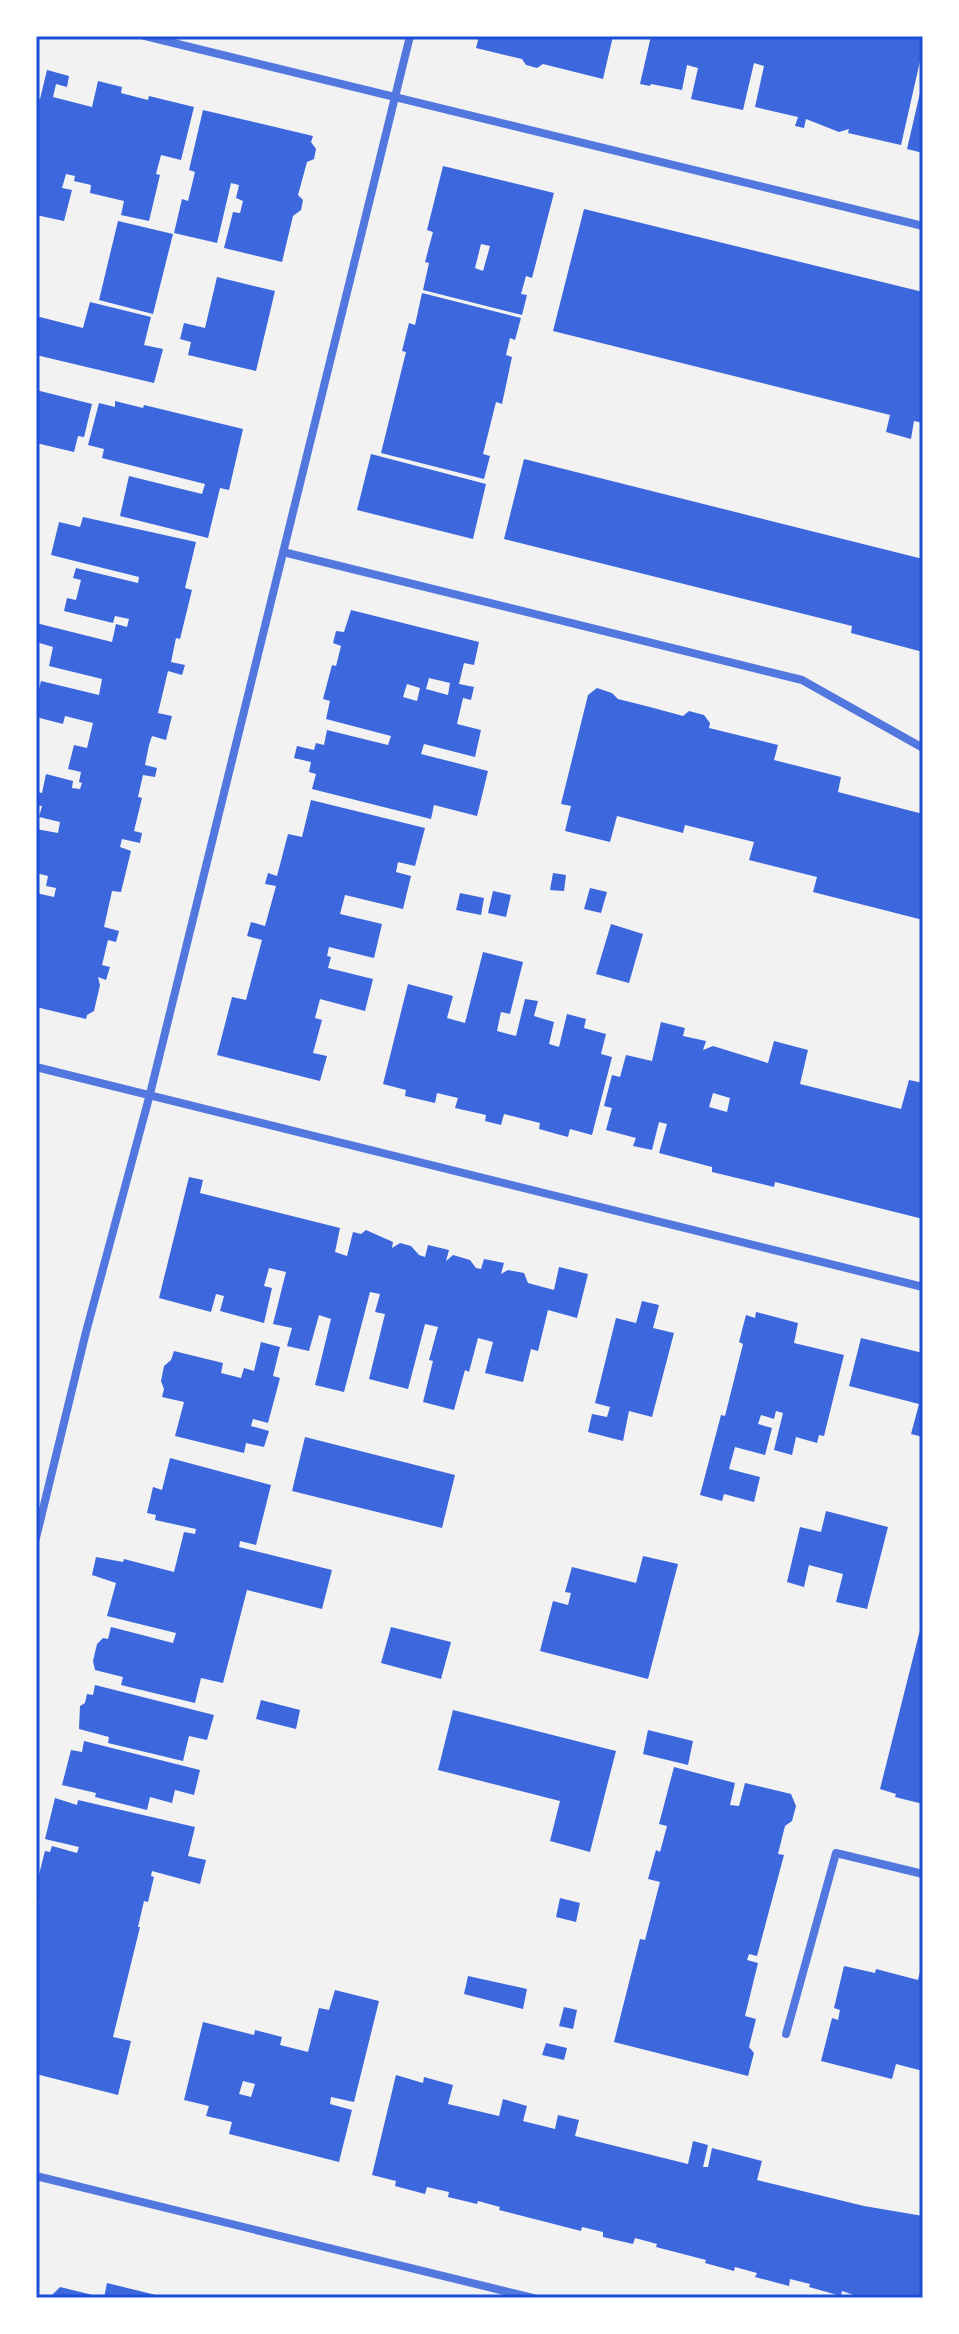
<svg xmlns="http://www.w3.org/2000/svg" width="959" height="2334" font-family="Jost,sans-serif">
<style>
.building{fill:#3d67dc;fill-rule:evenodd}
.lines{fill:none;stroke-linecap:round;stroke-linejoin:round}
.minor{stroke:#5277de;stroke-width:8}
.neatline{fill:none;stroke:#1d4ed8;stroke-width:3}
</style>
<rect width="100%" height="100%" fill="#f2f2f2"/>
<!-- building -->
<path class="building" d="M479 36 483 37 613 36 603 79 543 64 537 68 526 65 522 59 476 48Z
M651 36H923V48L901 145 848 133 849 129 839 132 806 119 804 128 795 126 798 117 755 107 764 66 754 63 743 110 691 99 698 68 687 65 682 90 651 84 650 86 640 84Z
M47 70 69 76 67 87 56 84 53 97 92 107 98 81 122 87 121 93 148 100 149 96 194 107 181 160 161 155 156 174 160 175 149 221 121 215 124 201 90 193 91 185 74 181 75 176 66 174 62 188 72 190 64 221 36 215V175L39 164 36 163V99H40Z
M922 84H923V153L907 149Z
M203 110 313 136 311 142 316 149 314 159 307 162 298 195 303 200 301 210 293 216 282 262 224 248 233 212 240 213 243 201 236 198 239 185 231 183 217 243 174 233 182 199 188 201 195 172 189 170Z
M443 166 554 193 532 278 526 276 521 294 527 295 522 315 423 290 429 263 425 262 433 232 427 230ZM481 244 490 246 483 271 475 268Z
M584 209 923 292V423L914 421 911 439 886 432 890 415 553 331Z
M118 221 173 234 153 314 99 300Z
M217 277 275 291 256 371 188 355 191 342 180 339 184 323 205 328Z
M422 293 521 318 515 340 510 338 506 355 512 357 502 404 496 402 483 454 490 456 484 479 381 453 406 352 402 351 409 323 415 325Z
M90 302 151 317 144 345 163 349 154 383 36 355V316L83 328Z
M36 390 92 404 84 437 78 436 74 452 36 443Z
M115 401 143 408 144 405 243 429 229 490 220 488 208 538 120 516 129 476 202 494 205 484 102 458 104 449 88 445 99 403 115 407Z
M371 454 486 484 473 539 357 510Z
M524 459 923 559V652L851 633 852 626 504 539Z
M83 517 196 542 185 588 192 590 180 639 176 638 171 662 185 665 182 675 168 671 158 713 172 716 166 740 152 736 149 745 145 765 157 768 155 777 143 775 138 797 142 798 134 831 142 833 140 843 122 839 120 847 131 851 121 892 112 891 104 927 119 931 116 942 108 940 102 965 110 967 106 980 98 977 100 985 94 1011 87 1015 86 1019 36 1007V893L54 897 56 888 46 886 48 876 36 873V829L58 833 60 822 39 817 42 806 36 805V795L37 792 42 793 46 774 73 781 72 788 80 789 82 783 79 782 81 772 68 769 74 745 87 748 93 723 65 716 63 724 36 717V702L41 681 99 695 102 679 49 666 53 647 36 642V623L112 642 116 624 127 627 129 619 115 616 113 623 64 611 67 598 76 600 81 580 73 578 76 568 138 583 139 577 51 555 59 522 80 527Z
M351 610 479 642 474 665 464 663 459 684 474 687 471 700 463 698 457 724 481 730 475 757 424 744 421 754 488 771 477 816 434 805 431 819 312 789 316 774 309 772 311 762 294 758 297 746 314 750 316 743 324 745 327 730 388 745 391 736 326 719 330 701 323 699 332 665 336 666 341 646 333 643 336 631 344 632ZM429 678 450 683 448 695 426 689ZM407 684 420 688 417 701 403 697Z
M597 688 612 693 618 699 650 707 683 716 689 711 704 715 710 723 709 728 778 745 774 760 841 777 838 792 923 814V920L813 892 817 877 749 860 754 842 685 825 683 833 617 816 610 842 565 831 571 806 561 804 588 695Z
M311 800 425 828 415 866 398 862 396 872 411 876 403 909 345 895 340 914 382 924 374 958 329 947 327 956 331 957 328 968 373 979 365 1011 320 999 315 1018 322 1020 313 1053 327 1056 320 1081 217 1055 232 997 246 1000 262 940 247 936 251 922 265 926 276 886 265 884 268 873 277 876 288 834 302 837Z
M553 873 566 875 564 891 550 890Z
M590 888 607 892 601 913 584 909Z
M493 891 511 895 506 917 488 913Z
M460 893 484 898 481 915 456 910Z
M611 924 643 934 629 983 596 974Z
M483 952 523 962 510 1014 501 1012 497 1031 516 1036 525 999 538 1001 534 1016 554 1022 549 1044 559 1047 567 1014 586 1019 584 1028 606 1034 601 1054 612 1057 592 1135 570 1129 568 1137 539 1129 540 1123 504 1114 501 1125 485 1121 486 1115 455 1108 458 1098 437 1093 435 1103 405 1096 406 1090 383 1084 408 984 453 996 447 1018 465 1023Z
M661 1022 685 1028 683 1036 706 1041 703 1050 713 1046 768 1063 774 1041 808 1050 800 1084 901 1109 909 1080 923 1083V1219L775 1182 774 1187 712 1172V1167L659 1153 667 1124 659 1122 652 1150 633 1146 636 1138 606 1130 612 1108 604 1106 612 1075 620 1077 626 1055 652 1061ZM713 1093 730 1098 727 1112 709 1107Z
M189 1177 203 1180 200 1193 340 1228 335 1252 347 1256 353 1232 361 1234 366 1230 393 1242 392 1248 400 1243 411 1246 419 1255 425 1257 428 1245 449 1250 446 1261 453 1255 470 1260 476 1268 481 1269 484 1259 504 1263 501 1274 508 1270 524 1273 528 1283 554 1290 559 1267 588 1274 577 1318 548 1310 538 1351 531 1349 523 1382 485 1373 493 1342 478 1338 469 1372 465 1370 454 1410 423 1402 433 1361 429 1360 438 1327 425 1324 408 1389 369 1379 385 1314 375 1312 380 1294 370 1292 344 1392 315 1385 331 1319 319 1315 309 1351 287 1346 292 1328 273 1324 286 1272 269 1268 264 1286 272 1288 264 1323 220 1311 224 1296 216 1294 211 1312 159 1298Z
M642 1301 659 1305 653 1328 674 1333 652 1417 629 1411 623 1441 588 1432 592 1414 607 1417 610 1407 595 1403 616 1318 636 1323Z
M756 1312 798 1323 794 1343 844 1355 824 1436 819 1435 817 1443 796 1437 792 1455 774 1450 783 1413 776 1411 774 1419 761 1415 758 1424 772 1428 765 1455 735 1447 729 1469 760 1477 754 1502 724 1494 722 1501 700 1495 721 1415 725 1416 743 1344 739 1342 746 1315 755 1318Z
M861 1338 923 1353V1437L911 1434 919 1404 849 1386Z
M261 1342 280 1347 273 1376 280 1378 268 1423 253 1419 251 1426 269 1431 264 1447 246 1443 244 1453 175 1436 184 1402 162 1397 164 1389 161 1381 164 1366 171 1360 174 1351 223 1363 221 1373 241 1378 244 1368 254 1371Z
M305 1437 455 1475 442 1528 292 1491Z
M170 1458 271 1485 256 1545 240 1541 239 1547 332 1570 322 1609 247 1590 223 1683 201 1678 195 1703 121 1685 123 1677 95 1670 93 1661 97 1644 103 1638 108 1639 111 1627 173 1643 176 1633 107 1616 116 1583 92 1575 96 1557 123 1562 124 1559 174 1572 184 1532 195 1534 196 1529 155 1520 156 1515 147 1513 153 1487 162 1490Z
M826 1511 888 1527 867 1609 836 1602 843 1574 809 1565 804 1587 787 1582 800 1527 821 1532Z
M643 1556 678 1564 648 1679 540 1651 553 1601 568 1605 571 1593 565 1592 572 1567 636 1583Z
M922 1622H923V1804L895 1797 896 1794 880 1789Z
M391 1627 451 1642 441 1679 381 1663Z
M95 1685 214 1715 207 1740 189 1736 183 1761 108 1743 109 1737 79 1729 80 1706 85 1703 87 1694 93 1695Z
M261 1700 300 1710 296 1729 256 1719Z
M453 1710 616 1751 590 1852 550 1841 560 1801 438 1770Z
M648 1730 693 1741 688 1765 643 1754Z
M84 1741 200 1770 194 1795 175 1790 172 1803 150 1797 147 1810 95 1797 96 1793 62 1785 71 1750 82 1752Z
M674 1767 735 1783 730 1805 739 1806 745 1783 791 1794 796 1806 792 1821 785 1826 778 1854 784 1855 757 1956 749 1954 747 1960 758 1963 745 2016 756 2019 749 2047 754 2053 748 2076 614 2042 640 1939 645 1940 660 1882 648 1879 656 1850 660 1852 667 1826 659 1824Z
M55 1798 77 1805 78 1800 195 1827 188 1856 206 1860 200 1884 152 1871 151 1876 154 1877 148 1902 144 1901 138 1927H140L113 2037 131 2041 118 2095 36 2074V1906L40 1902 36 1901V1886L45 1851 50 1852 52 1846 77 1853 79 1847 45 1839Z
M560 1898 580 1903 576 1922 556 1917Z
M922 1963 923 2071 896 2064 892 2079 821 2061 832 2018 838 2020 840 2010 834 2008 844 1966 875 1973 876 1969 918 1980Z
M468 1976 527 1989 523 2009 464 1994Z
M335 1990 379 2001 354 2102 331 2097 330 2104 352 2110 339 2162 229 2134 232 2122 206 2116 209 2106 184 2100 203 2022 254 2035 255 2030 282 2037 280 2045 308 2052 319 2008 329 2010ZM243 2081 255 2084 251 2097 239 2094Z
M564 2007 577 2010 573 2029 559 2026Z
M546 2043 567 2048 564 2060 542 2055Z
M396 2075 423 2083 424 2077 453 2085 448 2104 499 2116 503 2099 527 2106 523 2121 555 2129 558 2115 579 2120 575 2136 688 2164 693 2141 708 2145 703 2167H708L712 2148 762 2161 757 2180 864 2206 923 2216V2298H863L842 2291 841 2296 809 2287 810 2284 790 2279 789 2286 755 2277 757 2273 735 2267 734 2271 705 2263 706 2260 656 2247 657 2244 635 2238 633 2244 603 2237V2232L582 2227 581 2231 499 2210 500 2207 478 2201 477 2204 448 2197 449 2192 427 2187 425 2194 395 2186 396 2181 372 2175Z
M107 2283 164 2297V2298H104Z
M60 2287 101 2297V2298H49Z"/>
<g class="lines">
<!-- minor -->
<path class="minor" d="M145 36 923 226
M283 552 802 680 923 748
M36 1067 923 1287
M36 1538 86 1332 150 1094 410 36
M786 2034 836 1853 923 1874
M36 2176 533 2298"/>
</g>
<!-- border -->
<rect width="959" height="2334" fill="none" stroke="#ffffff" stroke-width="76"/>
<rect x="38" y="38" width="883" height="2258" class="neatline"/>
</svg>
